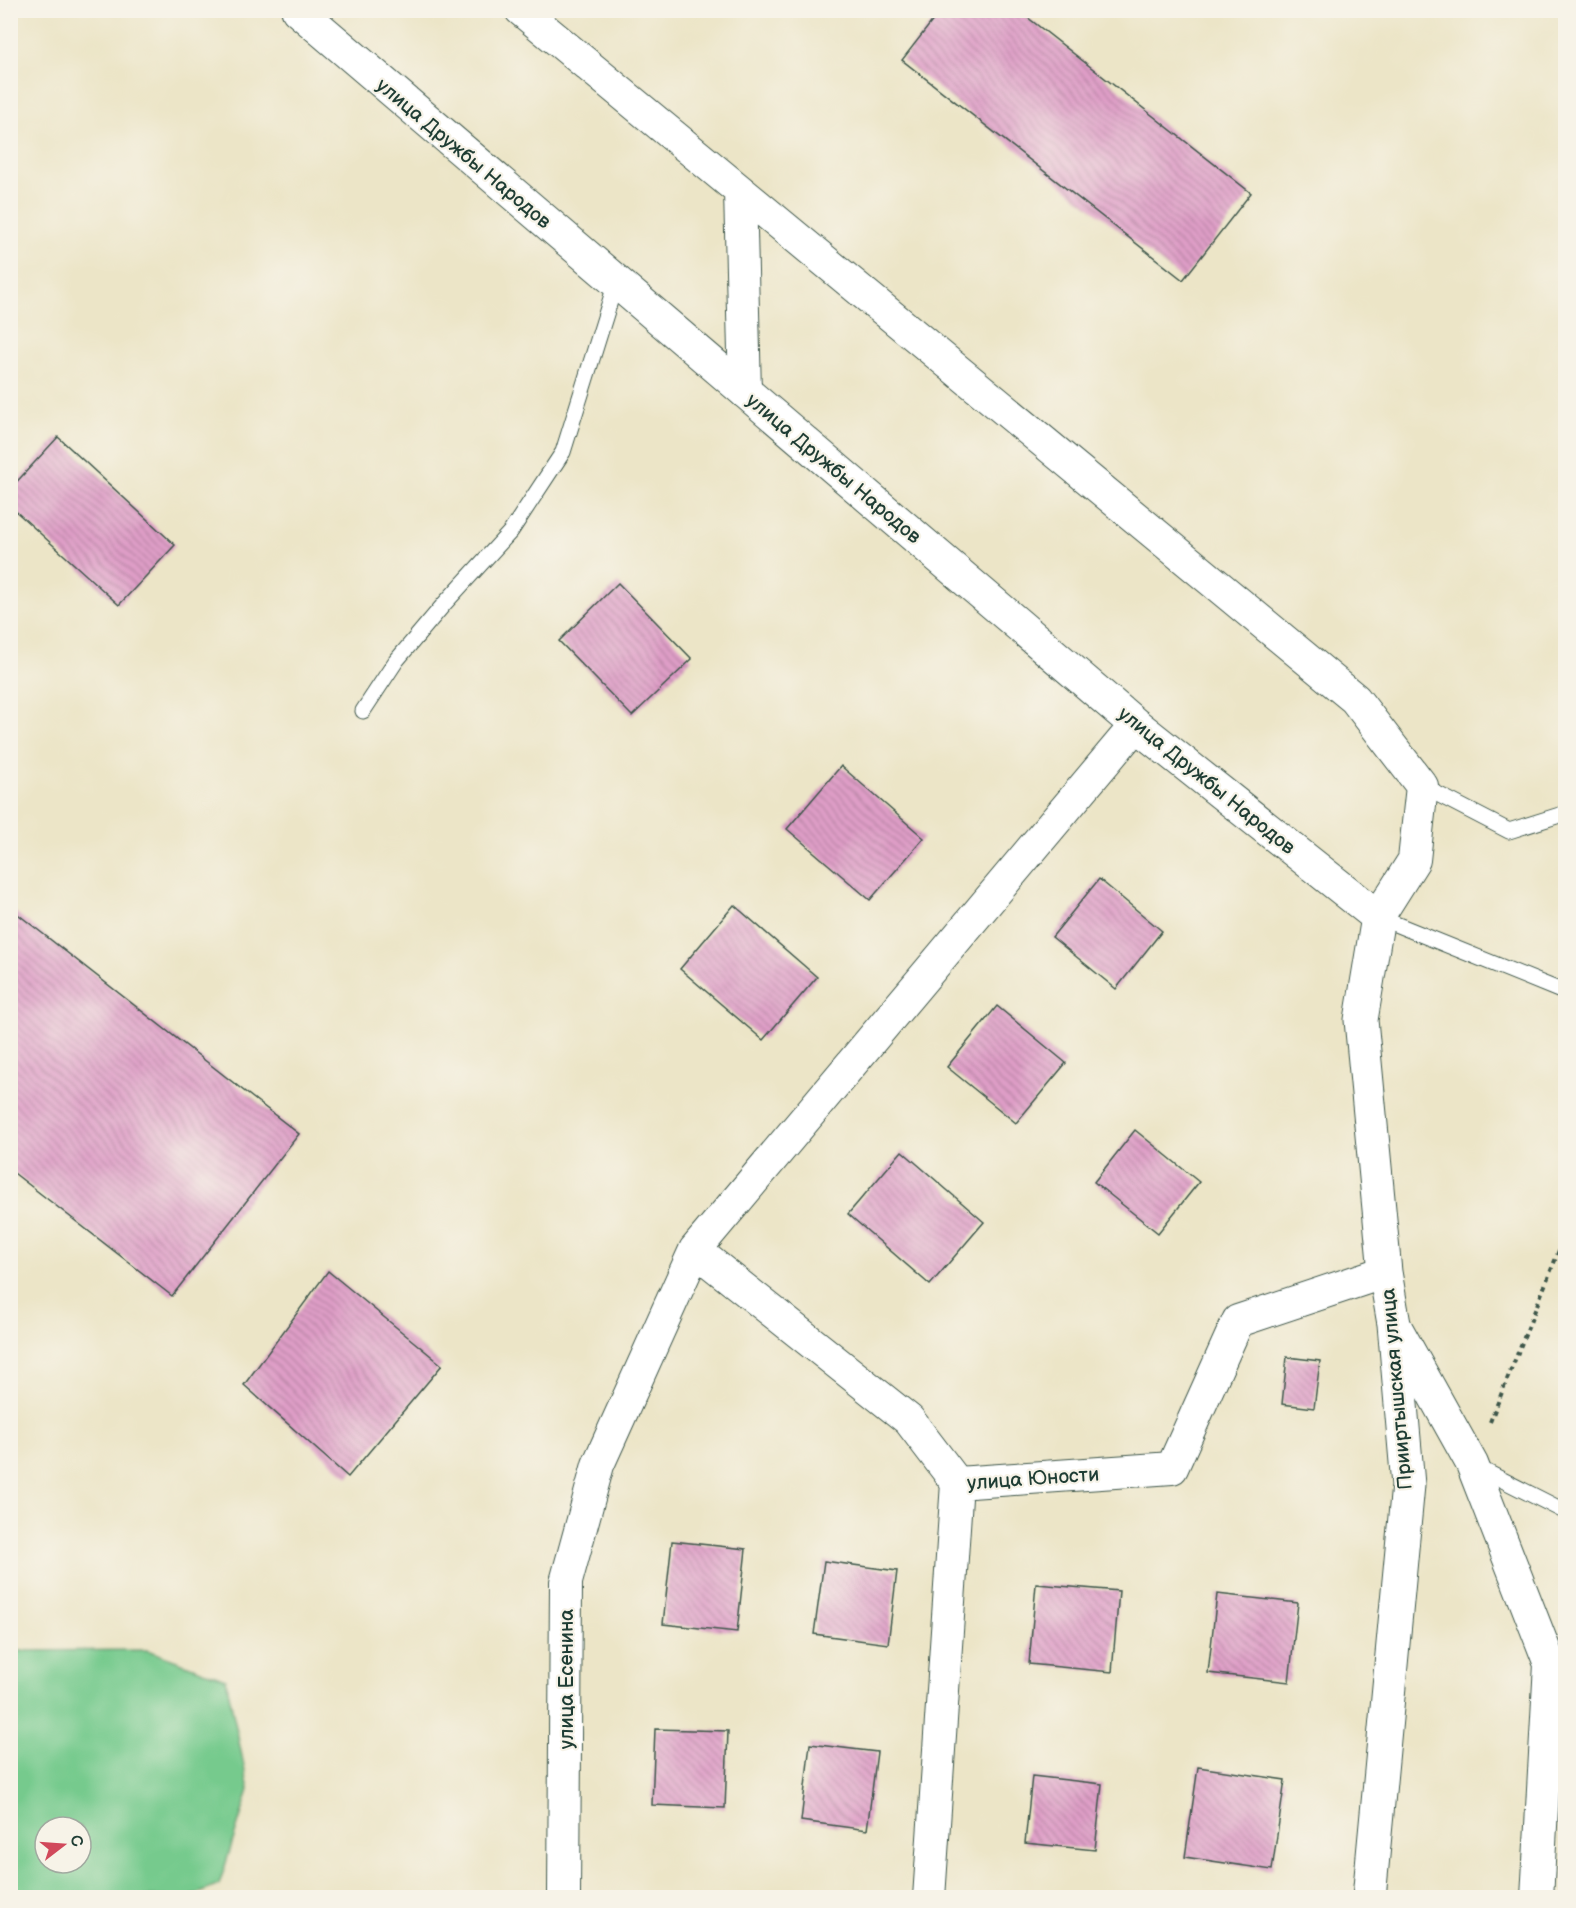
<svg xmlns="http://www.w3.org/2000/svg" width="1576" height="1908" viewBox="0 0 1576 1908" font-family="'Balsamiq Sans',sans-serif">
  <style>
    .green { fill: #76ca8d; stroke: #4a8460; stroke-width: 1.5; fill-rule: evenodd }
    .building { fill: url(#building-back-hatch) }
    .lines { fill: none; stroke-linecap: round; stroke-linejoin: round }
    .lane-casing { stroke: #3e564a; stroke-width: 17 }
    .street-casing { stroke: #3e564a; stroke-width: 34 }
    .secondary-casing { stroke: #3e564a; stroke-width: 35 }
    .path { stroke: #3e564a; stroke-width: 4; stroke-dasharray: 4.5 4.5; stroke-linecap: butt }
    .lane { stroke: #fff; stroke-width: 15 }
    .street { stroke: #fff; stroke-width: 32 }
    .secondary { stroke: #fff; stroke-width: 33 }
    .labels { text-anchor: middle; stroke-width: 4.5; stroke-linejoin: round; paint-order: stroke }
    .street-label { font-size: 20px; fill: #1f3d34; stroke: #f7f3e8 }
  </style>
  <defs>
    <pattern id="building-back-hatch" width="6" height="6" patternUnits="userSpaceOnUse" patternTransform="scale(1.5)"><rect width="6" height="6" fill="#df9ec7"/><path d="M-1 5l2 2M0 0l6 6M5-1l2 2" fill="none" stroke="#b482a2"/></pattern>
  </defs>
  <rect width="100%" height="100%" fill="#f7f3e8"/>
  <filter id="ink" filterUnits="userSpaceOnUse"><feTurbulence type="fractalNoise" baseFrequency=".0167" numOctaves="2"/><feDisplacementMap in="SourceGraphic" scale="12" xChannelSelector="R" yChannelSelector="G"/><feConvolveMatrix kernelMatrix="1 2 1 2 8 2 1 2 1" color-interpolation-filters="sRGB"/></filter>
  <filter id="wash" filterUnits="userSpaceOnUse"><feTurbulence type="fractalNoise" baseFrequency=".008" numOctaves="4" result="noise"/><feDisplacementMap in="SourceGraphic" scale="24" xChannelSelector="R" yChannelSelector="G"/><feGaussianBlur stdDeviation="1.35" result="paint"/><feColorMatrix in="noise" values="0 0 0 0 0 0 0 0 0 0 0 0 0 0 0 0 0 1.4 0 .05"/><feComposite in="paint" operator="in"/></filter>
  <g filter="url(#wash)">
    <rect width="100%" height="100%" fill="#ece5c7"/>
    <!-- green -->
    <path class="green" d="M147,1650L226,1679L249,1790L219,1885L190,1897H11V1651ZM45,1827H81V1863H45Z"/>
    <g id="blocks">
      <!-- building -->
      <path class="building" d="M941,10H1018L1251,193L1183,280L902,60Z
        M58,437L175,545L119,605L10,506V489Z
        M618,583L692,659L632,716L559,641Z
        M841,766L924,838L870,900L787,829Z
        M1099,879L1162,931L1116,989L1052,937Z
        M734,905L817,977L763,1040L680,969Z
        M10,908L299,1134L172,1296L10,1170Z
        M997,1006L1066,1063L1016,1123L947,1067Z
        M1135,1130L1199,1182L1158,1233L1094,1182Z
        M902,1151L984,1222L930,1285L848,1214Z
        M328,1271L442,1365L348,1477L244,1385Z
        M1287,1357L1320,1361L1314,1408L1282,1404Z
        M672,1541L746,1549L737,1632L663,1624Z
        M824,1561L897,1571L888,1644L814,1634Z
        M1036,1584L1119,1591L1112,1672L1029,1664Z
        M1217,1594L1298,1603L1289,1682L1208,1673Z
        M655,1729L728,1731L725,1808L652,1805Z
        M810,1744L877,1752L867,1830L801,1821Z
        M1198,1767L1285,1780L1272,1870L1185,1857Z
        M1032,1776L1102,1784L1095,1850L1025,1843Z"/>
    </g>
  </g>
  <g filter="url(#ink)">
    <use href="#blocks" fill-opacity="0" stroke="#3e564a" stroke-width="1.5"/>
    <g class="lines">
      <!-- lane casing -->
      <g class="lane-casing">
        <path id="lane" d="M363,711L396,661L445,603L511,531L563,452L616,282
          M1422,786L1509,831L1566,813
          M1378,917L1566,993
          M1475,1466L1566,1512"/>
      </g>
      <!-- street casing -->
      <g class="street-casing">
        <path id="street" d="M521,10L1355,699L1422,786L1414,860L1378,917
          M740,191L745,392
          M695,1250L1136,725
          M1394,1324L1472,1464L1550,1664L1537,1898
          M564,1898L566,1582L598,1465L695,1250L909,1420L957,1483
          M929,1898L957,1483L1172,1468L1238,1321L1385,1272"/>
      </g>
      <!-- secondary casing -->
      <g class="secondary-casing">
        <path id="secondary" d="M298,10L1136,725L1378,917L1361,1020L1385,1272L1394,1324L1408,1485L1369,1898"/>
      </g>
      <!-- path -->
      <path class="path" d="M1490,1422L1562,1243L1566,1240"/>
      <!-- lane -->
      <use href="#lane" class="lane"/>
      <!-- street -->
      <use href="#street" class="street"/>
      <!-- secondary -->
      <use href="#secondary" class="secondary"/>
    </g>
  </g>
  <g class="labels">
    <!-- street labels -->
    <g class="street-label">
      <text transform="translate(464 153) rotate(40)" y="7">улица Дружбы Народов</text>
      <text transform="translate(834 468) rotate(40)" y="7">улица Дружбы Народов</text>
      <text transform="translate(1207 780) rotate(39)" y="7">улица Дружбы Народов</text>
      <text transform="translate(1396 1389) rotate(-95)" y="7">Прииртышская улица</text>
      <text transform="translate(1033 1478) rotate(-4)" y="7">улица Юности</text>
      <text transform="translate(566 1679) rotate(-90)" y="7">улица Есенина</text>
    </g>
  </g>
  <!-- margin -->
  <rect width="1576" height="1908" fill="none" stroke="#f7f3e8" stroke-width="36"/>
  <!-- north arrow -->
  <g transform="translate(63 1845) rotate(73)"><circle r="28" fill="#f7f3e8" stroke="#a1aaa0" stroke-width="1.5"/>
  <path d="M0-4.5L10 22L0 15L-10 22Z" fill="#d1495b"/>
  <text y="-9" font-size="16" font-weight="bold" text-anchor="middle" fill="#1f3d34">С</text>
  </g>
</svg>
